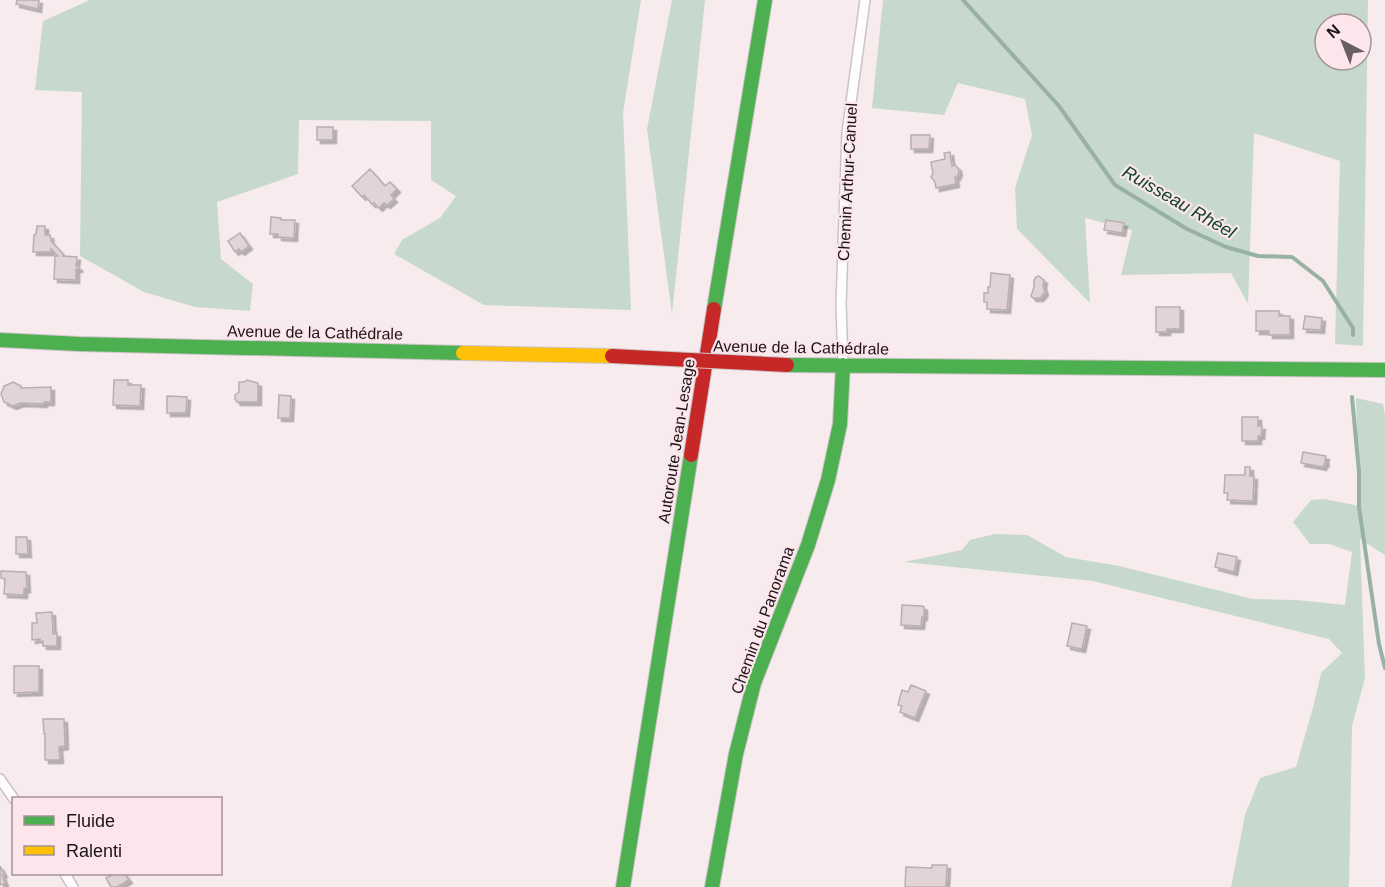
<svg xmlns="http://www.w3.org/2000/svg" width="1385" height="887" viewBox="0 0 1385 887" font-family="Arial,sans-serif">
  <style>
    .forest { fill: #c6d9cc; fill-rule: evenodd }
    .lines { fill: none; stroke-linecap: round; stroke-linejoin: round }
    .stream { stroke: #97b2a2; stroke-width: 4 }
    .building { fill: #e2d3d7; stroke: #b8afb2; stroke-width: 1.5; filter: url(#shadow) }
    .street-casing { stroke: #ccc3c5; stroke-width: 12 }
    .fast-casing { stroke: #ccc3c5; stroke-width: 16 }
    .slow-casing { stroke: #ccc3c5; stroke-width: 16 }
    .jam-casing { stroke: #ccc3c5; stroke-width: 16 }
    .street { stroke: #fefcfc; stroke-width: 9 }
    .fast { stroke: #4caf50; stroke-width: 14 }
    .slow { stroke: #ffc107; stroke-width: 14 }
    .jam { stroke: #c62828; stroke-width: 14 }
    .jam-bridge-casing { stroke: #ccc3c5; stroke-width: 16; stroke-linecap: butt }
    .jam-bridge { stroke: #c62828; stroke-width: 14 }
    .labels { text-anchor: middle; stroke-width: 4.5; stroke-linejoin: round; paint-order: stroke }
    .street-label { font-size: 16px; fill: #1b1416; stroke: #fce6ec }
    .water-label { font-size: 18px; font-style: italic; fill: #0b442d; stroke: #fce6ec }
  </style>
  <defs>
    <filter id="shadow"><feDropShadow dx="3.5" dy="3.5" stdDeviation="0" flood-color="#0004"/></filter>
  </defs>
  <rect width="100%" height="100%" fill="#f7ebee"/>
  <!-- forest -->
  <path class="forest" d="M90,0H641L623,113L631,310L484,305L394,254L402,240L440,218L456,196L431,180V121L299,120L298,174L217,202L221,259L253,284L250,311L195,307L144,292L80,256L82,92L35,90L43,21Z
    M672,0H705L672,314L647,129Z
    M883,0H1368L1363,346L1335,344L1340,161L1254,133L1248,304L1231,273L1121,275L1132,230L1085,218L1090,303L1017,229L1015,188L1032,135L1025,99L958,83L944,115L872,108ZM1325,24H1361V60H1325Z
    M1356,398L1383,404L1385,416V555L1360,539L1365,678L1352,726L1349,887H1231L1245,815L1260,778L1296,767L1314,704L1321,673L1342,653L1329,639L1093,581L904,562L962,550L970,540L995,534L1027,535L1066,557L1119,566L1253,599L1297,600L1345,605L1352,552L1329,544H1310L1293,522L1311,500L1324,499L1359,506Z"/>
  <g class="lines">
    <!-- stream -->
    <path class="stream" d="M963,0L1059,106L1115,185L1187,229L1226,247L1258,256L1292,257L1323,281L1353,328V335
      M1352,397L1359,472V507L1379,644L1385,668"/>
  </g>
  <!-- building -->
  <path class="building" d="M17,0H39L38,9L16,4Z
    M317,127H333V140H317Z
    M911,135H930L929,149H911Z
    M950,152L952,166L955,165L958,168L959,172L957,177H955L956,184L936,188L935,182L931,177L933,174L931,162L945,159L944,153Z
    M370,169L385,186L390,182L397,189L391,195L394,199L387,205L384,203L379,208L374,203L372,204L364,195L362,197L352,186Z
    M271,217L281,218V220H295L294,238L278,237V234H270Z
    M1106,220L1124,223L1122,233L1104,230Z
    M37,226H45V235H50L51,241L63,254V256L77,257L76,266L79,267V269H76V280L54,279L55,256H58L51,249V252H33L34,235L36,234Z
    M240,233L249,246L241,252L239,249L235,252L228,241Z
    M991,273L1010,275L1007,310L987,309V302H984V293H988V287H990Z
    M1039,276L1044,280L1043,286L1045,292L1040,298H1033L1031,296L1034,287V280L1036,277Z
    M1156,307H1180V329H1167V332H1156Z
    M1256,311H1279V316H1290V335H1269V331H1256Z
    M1305,316L1322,318L1321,330L1303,329Z
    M114,380H128V385H141L140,406L113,405Z
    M247,380L258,383V402H237L235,399V395L239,392V382H244Z
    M13,382L21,386V388L51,387V402H44V404L21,403L13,406L4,402L1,394L4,386Z
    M279,395L291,396L290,418H278Z
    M167,396L187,397L186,413H167Z
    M1242,417H1258V426H1262L1261,436H1258V441H1242Z
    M1303,452L1326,456L1325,460L1326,463L1324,464L1323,467L1301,463Z
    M1245,467H1250V476H1254L1253,501L1227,500L1228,493H1224L1225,475H1245Z
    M16,537H27L28,554H16Z
    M1218,553L1237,557L1234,572L1215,567Z
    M1,571L26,572L27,589L24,588V595L4,594L5,579L1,578Z
    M902,605L922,606L924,607V617H922L921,626L901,625Z
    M52,612L53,634L57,633V646H43V641L40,642V639L32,640V623H37L36,613Z
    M1072,623L1087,626L1082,649L1067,646Z
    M14,666H39V692L14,693Z
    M911,685L926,691L915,718L900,712L902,706L898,705L902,690L908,692Z
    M43,719H64L65,746L59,747L60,760H45V734H44Z
    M932,865H947L946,887H905L906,867L932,868Z
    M0,866L4,874L2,875L5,883L0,885Z
    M114,874H125L129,880L117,887H111L106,878Z"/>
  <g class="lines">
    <!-- street casing -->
    <g class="street-casing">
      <path id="street" d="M843,365L841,304L847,132L865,0
        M0,779L14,799
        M65,874L73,887"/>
    </g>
    <!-- fast casing -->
    <g class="fast-casing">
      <path id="fast" d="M714,309L765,0
        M0,340L79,344L463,353
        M787,365L1385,370
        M623,887L691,455
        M712,887L736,754L754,683L808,545L828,480L840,424L843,365"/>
    </g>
    <!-- slow casing -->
    <g class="slow-casing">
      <path id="slow" d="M463,353L612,356"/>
    </g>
    <!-- jam casing -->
    <g class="jam-casing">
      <path id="jam" d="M691,455L714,309"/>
    </g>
    <!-- street -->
    <use href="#street" class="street"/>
    <!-- fast -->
    <use href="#fast" class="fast"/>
    <!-- slow -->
    <use href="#slow" class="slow"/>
    <!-- jam -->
    <use href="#jam" class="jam"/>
    <!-- jam-bridge casing -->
    <g class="jam-bridge-casing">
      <path id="jam-bridge" d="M612,356L787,365"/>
    </g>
    <!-- jam-bridge -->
    <use href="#jam-bridge" class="jam-bridge"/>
  </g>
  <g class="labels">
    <!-- street labels -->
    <g class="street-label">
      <text transform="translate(847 182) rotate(-87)" y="6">Chemin Arthur-Canuel</text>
      <text transform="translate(315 332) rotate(1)" y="6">Avenue de la Cathédrale</text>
      <text transform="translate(801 347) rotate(1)" y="6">Avenue de la Cathédrale</text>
      <text transform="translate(676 441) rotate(-81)" y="6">Autoroute Jean-Lesage</text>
      <text transform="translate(762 620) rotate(-70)" y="6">Chemin du Panorama</text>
    </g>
    <!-- water labels -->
    <g class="water-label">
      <text transform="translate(1179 202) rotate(30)" y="6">Ruisseau Rhéel</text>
    </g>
  </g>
  <!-- legend -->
  <rect x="12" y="797" width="210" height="78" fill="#fce6ec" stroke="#a29296" stroke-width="1.5"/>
  <rect x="24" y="816" width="30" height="9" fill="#4caf50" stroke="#a29296" stroke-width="1.5"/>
  <text x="66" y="827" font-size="18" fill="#1b1416">Fluide</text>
  <rect x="24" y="846" width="30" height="9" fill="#ffc107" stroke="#a29296" stroke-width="1.5"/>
  <text x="66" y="857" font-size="18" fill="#1b1416">Ralenti</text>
  <!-- north arrow -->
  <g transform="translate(1343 42) rotate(318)"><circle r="28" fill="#fce6ec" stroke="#a29296" stroke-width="1.5"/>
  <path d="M0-4.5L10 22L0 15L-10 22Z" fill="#685f62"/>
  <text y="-9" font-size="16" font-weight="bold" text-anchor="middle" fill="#1b1416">N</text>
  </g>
</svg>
